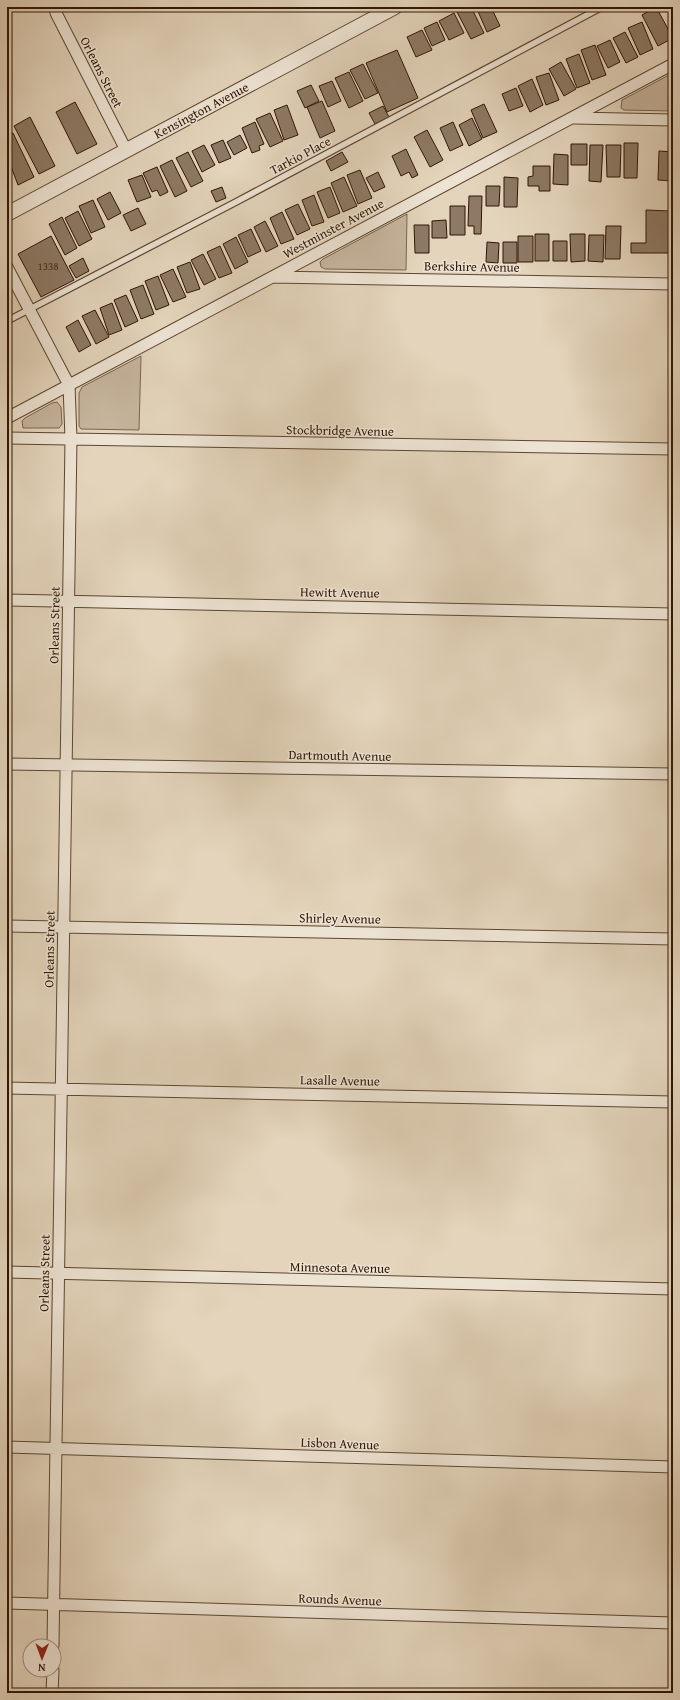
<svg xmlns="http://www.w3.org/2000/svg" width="680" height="1700" viewBox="0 0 680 1700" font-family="'Gentium Book Plus',serif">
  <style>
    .green { fill: #c5b49c; stroke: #7a6550 }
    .building { fill: #8d7964; stroke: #301605 }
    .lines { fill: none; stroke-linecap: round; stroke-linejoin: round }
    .service-casing { stroke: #5d4632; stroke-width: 8 }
    .minor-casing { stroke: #5d4632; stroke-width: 13 }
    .tertiary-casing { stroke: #5d4632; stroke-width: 16 }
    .service { stroke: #ede3d3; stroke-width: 5.5 }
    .minor { stroke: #ede3d3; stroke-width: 11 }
    .tertiary { stroke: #ede3d3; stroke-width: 14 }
    .labels { text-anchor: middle; stroke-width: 3; stroke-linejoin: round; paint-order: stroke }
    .number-label { font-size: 11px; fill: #472f1d }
    .street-label { font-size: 13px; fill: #301605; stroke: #ede3d3 }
  </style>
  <rect width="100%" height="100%" fill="#e3d4bb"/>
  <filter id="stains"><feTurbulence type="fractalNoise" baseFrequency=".005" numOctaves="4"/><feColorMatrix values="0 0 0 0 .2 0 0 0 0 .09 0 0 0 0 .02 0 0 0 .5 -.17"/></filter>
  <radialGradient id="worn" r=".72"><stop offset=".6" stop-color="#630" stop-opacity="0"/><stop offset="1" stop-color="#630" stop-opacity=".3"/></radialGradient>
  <!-- green -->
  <path class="green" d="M673,73V111L624,110L621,108L622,100Z
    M407,214L406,270L325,269L321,267L320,262L323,259Z
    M141,356L139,430L81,429L79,426V393L82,387Z
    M57,402L61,407L62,424L59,428H23L22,421L25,418L52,403Z"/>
  <!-- building -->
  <path class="building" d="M462,7H471L484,33L471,39L456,10Z
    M476,7H491L500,26L487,32Z
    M656,7L673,38L658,46L642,15Z
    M454,13L464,33L449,40L439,21Z
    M437,22L445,40L432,46L424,28Z
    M642,22L653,49L640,55L628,28Z
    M422,30L432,50L416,57L407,37Z
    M625,32L638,57L626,63L613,38Z
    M610,40L620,62L608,68L597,46Z
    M595,45L606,75L592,80L581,50Z
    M397,50L418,98L387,112L366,63Z
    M579,54L590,83L577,88L566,59Z
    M561,62L576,89L564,96L549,69Z
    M363,64L378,93L365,99L350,70Z
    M349,72L363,101L349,108L335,78Z
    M549,73L559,100L546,105L536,77Z
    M532,79L543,105L530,112L518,86Z
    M332,81L341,101L328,107L319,86Z
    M311,85L319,101L305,108L297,91Z
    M516,88L523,106L509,111L502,94Z
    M322,101L335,131L320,138L307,107Z
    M75,102L97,144L77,154L56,112Z
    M484,104L497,132L483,138L471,110Z
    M287,105L298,135L284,140L274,110Z
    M383,106L389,117L375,124L369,113Z
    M270,113L283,141L270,147L256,119Z
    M30,117L55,166L39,174L14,126Z
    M472,118L482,139L469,146L459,125Z
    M255,122L264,144L259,146L260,150L252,153L242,128Z
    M453,122L463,145L450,151L440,128Z
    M427,130L443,160L430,167L414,137Z
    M13,133L34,177L18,185L7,156V136Z
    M240,135L247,148L234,155L227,142Z
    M223,140L231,158L219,163L211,145Z
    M624,143H638L637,178H624Z
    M571,144H587V165H571Z
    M204,145L215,165L202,172L192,151Z
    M590,145H603L601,182L589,181Z
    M606,145H621L620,177H607Z
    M406,149L418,175L412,178L409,172L401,176L392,156Z
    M659,151L673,152V181L658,180Z
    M188,152L203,181L191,187L176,158Z
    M342,152L348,162L331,171L326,161Z
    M554,154L568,155V185L553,184Z
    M172,160L187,191L175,197L160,166Z
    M533,166H550V191H539V186H528V177L533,176Z
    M157,167L168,192L160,196L157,190L152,192L143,173Z
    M360,170L372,198L358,204L347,175Z
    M378,172L385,187L374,192L366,178Z
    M142,175L151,197L137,202L128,180Z
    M344,177L357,206L343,212L331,183Z
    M504,177L518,178L517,207H504Z
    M486,186H500L499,206H486Z
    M222,187L226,198L216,202L211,191Z
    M330,187L340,213L328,218L317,192Z
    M110,192L121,213L108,220L97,199Z
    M314,195L324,222L312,226L302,200Z
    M469,196H482L481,234H474V226H468Z
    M93,200L105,227L91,233L79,206Z
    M298,204L310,229L297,235L285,210Z
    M450,206H465V235H450Z
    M138,208L146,224L131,231L123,215Z
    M646,210L670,211V253H631V243H646Z
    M78,211L92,239L79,246L65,218Z
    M282,212L294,239L281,244L270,218Z
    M62,217L77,248L65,255L49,224Z
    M446,220L447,238H432V221Z
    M265,221L278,246L266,252L254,227Z
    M414,225H429V253H415Z
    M606,226H621L620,259H605Z
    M251,229L261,251L248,257L238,235Z
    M535,234H549V261H535Z
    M570,234H585V261L571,262Z
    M589,235H604L603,262L588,261Z
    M51,236L74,280L41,297L18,254Z
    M518,236H533V262H518Z
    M236,237L248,262L235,269L223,244Z
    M553,241H567V261H553Z
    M487,242L499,243L498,263L486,262Z
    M503,242H517V263H503Z
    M220,246L232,273L219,278L207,252Z
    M203,254L216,279L204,285L191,260Z
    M83,258L89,271L76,278L69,266Z
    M190,262L200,289L187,293L177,267Z
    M173,269L186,297L173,302L160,275Z
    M158,276L169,305L156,310L145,281Z
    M143,285L154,314L141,319L130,290Z
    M126,295L138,321L125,327L114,300Z
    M112,303L122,330L109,335L100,308Z
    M7,305L13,317L7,320Z
    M95,310L109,337L96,344L82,316Z
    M78,320L91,345L79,352L66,327Z"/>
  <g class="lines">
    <!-- service casing -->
    <g class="service-casing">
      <path id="service" d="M7,321L236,202L602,7"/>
    </g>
    <!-- minor casing -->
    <g class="minor-casing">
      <path id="minor" d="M56,7V13L126,150
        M574,118L673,120
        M7,267L69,385L71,439L53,1646
        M273,277L673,284
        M7,418L673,64
        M7,438L673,449
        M7,600L673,614
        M7,764L673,774
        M7,926L673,939
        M7,1088L673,1102
        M7,1272L673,1289
        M7,1447L673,1467
        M7,1603L673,1623
        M52,1693L53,1670"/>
    </g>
    <!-- tertiary casing -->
    <g class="tertiary-casing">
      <path id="tertiary" d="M7,214L395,7"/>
    </g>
    <!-- service -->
    <use href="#service" class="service"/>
    <!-- minor -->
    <use href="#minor" class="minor"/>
    <!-- tertiary -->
    <use href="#tertiary" class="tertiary"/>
  </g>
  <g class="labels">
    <!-- number labels -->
    <g class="number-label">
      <text x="48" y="270">1338</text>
    </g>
    <!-- street labels -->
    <g class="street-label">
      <text transform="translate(102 72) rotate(63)" y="5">Orleans Street</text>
      <text transform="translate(201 110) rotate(-28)" y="5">Kensington Avenue</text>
      <text transform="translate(300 155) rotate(-28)" y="5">Tarkio Place</text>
      <text transform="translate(333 228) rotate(-28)" y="5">Westminster Avenue</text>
      <text transform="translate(472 266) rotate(1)" y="5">Berkshire Avenue</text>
      <text transform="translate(340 430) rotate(1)" y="5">Stockbridge Avenue</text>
      <text transform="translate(340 592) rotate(1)" y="5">Hewitt Avenue</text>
      <text transform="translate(54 625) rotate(-89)" y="5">Orleans Street</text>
      <text transform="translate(340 755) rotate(1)" y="5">Dartmouth Avenue</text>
      <text transform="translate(340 918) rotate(1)" y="5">Shirley Avenue</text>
      <text transform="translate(49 949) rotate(-89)" y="5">Orleans Street</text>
      <text transform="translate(340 1080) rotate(1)" y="5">Lasalle Avenue</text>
      <text transform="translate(340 1267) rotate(1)" y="5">Minnesota Avenue</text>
      <text transform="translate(44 1273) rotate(-89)" y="5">Orleans Street</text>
      <text transform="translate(340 1443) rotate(2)" y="5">Lisbon Avenue</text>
      <text transform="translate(340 1599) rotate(2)" y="5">Rounds Avenue</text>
    </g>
  </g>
  <!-- margin -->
  <rect width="680" height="1700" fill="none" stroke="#e3d4bb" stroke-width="24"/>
  <rect x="8" y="8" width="664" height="1684" fill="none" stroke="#301605" stroke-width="2"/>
  <rect x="12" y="12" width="656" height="1676" fill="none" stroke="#301605"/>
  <!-- north arrow -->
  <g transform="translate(42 1658) rotate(181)"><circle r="19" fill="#ede3d3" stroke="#a19181"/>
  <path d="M0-3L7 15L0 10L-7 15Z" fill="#8f2418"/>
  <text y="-6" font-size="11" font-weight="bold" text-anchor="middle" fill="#301605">N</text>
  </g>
  <rect width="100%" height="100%" filter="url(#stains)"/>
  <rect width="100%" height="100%" fill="url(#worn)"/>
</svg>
